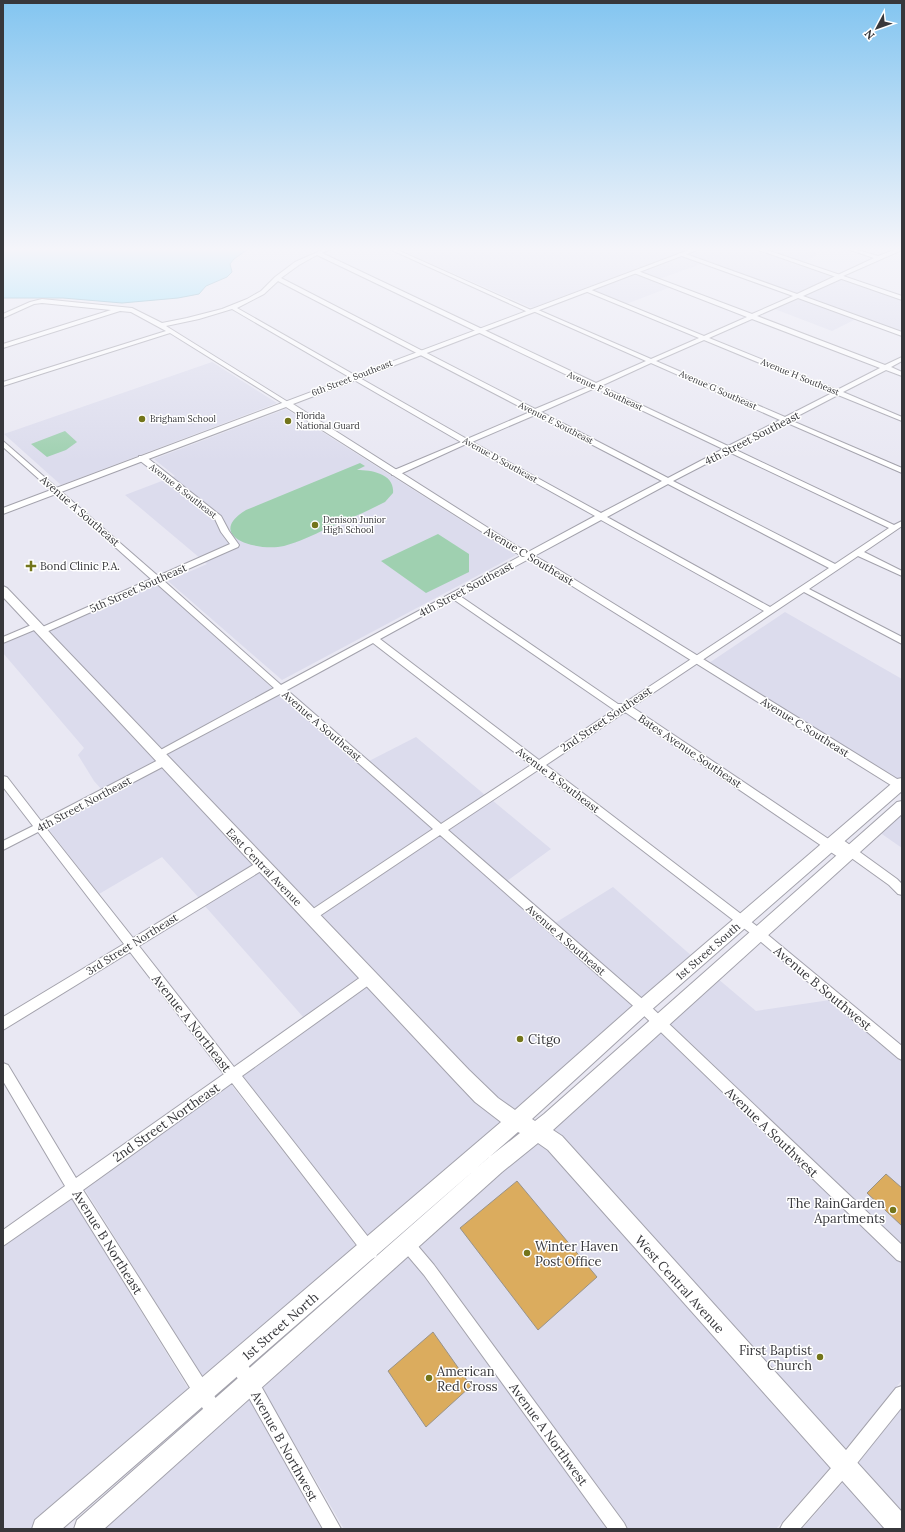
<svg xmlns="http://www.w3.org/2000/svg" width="905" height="1532" viewBox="0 0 905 1532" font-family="Lora,serif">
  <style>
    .built { fill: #dcdced }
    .green { fill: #9fd0b0 }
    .water { fill: #8ddefb; stroke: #73acc1 }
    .building { fill: #dbac5e; stroke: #989289 }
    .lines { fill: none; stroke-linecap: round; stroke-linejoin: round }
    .minor-casing { stroke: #a3a2ac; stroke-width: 2 }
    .tertiary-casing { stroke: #a3a2ac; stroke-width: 2 }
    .secondary-casing { stroke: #a3a2ac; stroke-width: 2 }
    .minor { fill: #fff; fill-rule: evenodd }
    .tertiary { fill: #fff; fill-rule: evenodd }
    .secondary { fill: #fff; fill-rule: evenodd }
    .poi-dot { fill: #73751b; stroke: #fff; stroke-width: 1.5 }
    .labels { text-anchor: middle; stroke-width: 3; stroke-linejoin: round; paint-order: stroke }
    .far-street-label { font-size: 9px; fill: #37373b; stroke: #fff }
    .far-poi-label { font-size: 9px; fill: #37373b; stroke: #fff; text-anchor: start }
    .street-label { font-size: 11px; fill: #37373b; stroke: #fff }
    .poi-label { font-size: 11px; fill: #37373b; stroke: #fff; text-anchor: start }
    .near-street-label { font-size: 13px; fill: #37373b; stroke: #fff }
    .near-poi-label { font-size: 13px; fill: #37373b; stroke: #fff; text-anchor: start }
  </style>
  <rect width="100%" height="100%" fill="#e9e8f3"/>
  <!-- built -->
  <path class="built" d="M394,247H695L532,308Z
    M706,247H750L837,277L796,294L685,254Z
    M757,247H797L819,254L803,262Z
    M682,256L704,263L659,279L639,272Z
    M636,273L671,287L626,304L591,290Z
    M841,278L902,299V333L800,296Z
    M797,297L856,319L832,331L772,308Z
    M212,362L277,403L61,485L4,434Z
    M286,409L516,555L282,680L168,581L207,564L125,495L175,476L154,459Z
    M155,582L273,689L160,750L47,631Z
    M785,612L902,679V777L897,781L709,663Z
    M34,630L157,761L102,790L94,781L78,755L84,748L3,653V643Z
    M278,693L433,830L312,910L165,755Z
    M416,737L485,795L441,824L369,761Z
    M162,766L254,864L199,898L162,857L99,894L47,827Z
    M492,800L551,849L507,881L508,882L447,830Z
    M902,812V848L879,832Z
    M439,835L635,1007L514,1113L481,1085L318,916Z
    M260,870L361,978L304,1018L204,905Z
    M613,887L693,957L643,1000L555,923Z
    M717,978L756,1011L830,1000L902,1061V1246L667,1023Z
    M367,985L504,1122L370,1239L241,1075Z
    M659,1030L902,1264V1380L842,1453L548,1130Z
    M230,1083L359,1249L205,1381L84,1188Z
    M537,1139L541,1141L832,1465L776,1529H629L435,1265L417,1243Z
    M71,1197L191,1393L32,1529H3V1246Z
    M406,1254L423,1275L607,1529H344L260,1384Z
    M247,1396L322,1529H97Z
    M902,1408V1518L855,1467Z
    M845,1480L890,1529H802Z"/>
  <!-- green -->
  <path class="green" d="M65,431L77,442L66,450L47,457L31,444Z
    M360,463L365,466L357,470C372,470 395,474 393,493L385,502C366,512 346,520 326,529C313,535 299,542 284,546C257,552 204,536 246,510Z
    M438,534L469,554V572L426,593L381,561Z"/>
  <!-- water -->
  <path class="water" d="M3,247H251L234,259L230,264L232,272L227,277L206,286L199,294L178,298L122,303L63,298H3Z"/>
  <!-- building -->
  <path class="building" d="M886,1174L902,1188V1226L867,1193Z
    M517,1181L597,1277L538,1330L460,1228Z
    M433,1332L471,1386L426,1427L388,1371Z"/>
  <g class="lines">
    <!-- minor casing -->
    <g class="minor-casing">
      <path id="minor" d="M329,247H336L322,253L596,383L646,361L533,311L528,312L385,247H391L531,310L536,309L651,359L699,338L585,291V289H589L704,336L747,317L634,273V271H638L752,314L793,296L679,255V253H683L797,294L874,258L841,247H847L878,256L902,247V250L843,276V278L803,296L902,332V336L798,298L757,316L885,365L902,357V361L891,367L902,372V376L886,370L843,392L902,417V421L838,395L790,420L902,468V473L785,422L734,449L894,525L902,521V526L864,552L902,571V576L858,556L809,589L902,637V644L804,592L632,707L830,840L831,837L835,836L839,837L897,879L902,884V895L898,894L889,885L850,857L845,860L841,859L625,712L546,765L762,930L902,1046V1060L898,1058L754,936L538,770L448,830L647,1003L902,1245V1262L897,1260L639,1011L440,835L315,919L311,921L307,919L305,916L307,913L433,829L280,694L161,757H155L153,755L155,753L274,688L156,583L44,633L41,634L37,631L38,629L151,579L3,447V441L158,576L230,544L221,532L215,519L139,460V456H145L221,516L229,531L239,545L238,547L163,580L281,685L595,516L466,444L398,475H392V471L461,442L232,309L199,319L166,326L288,402V404H284L170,333L3,386V382L166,331L131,312L120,311L3,348V344L111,310L42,303L34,304L3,318V314L30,302L42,299L132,308L162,323L187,318L222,309L247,299L261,291L275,277L295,262ZM317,255L590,386L535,409L281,278L299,265ZM278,281L530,412L467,439L237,308L264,294ZM752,319L880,368L837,390L709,338ZM704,340L832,393L785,417L656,361ZM651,363L780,420L728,446L601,386ZM595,388L723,449L668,478L541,412ZM535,415L662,481L601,513L472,442ZM729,452L889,528L835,564L673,481ZM668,484L829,568L770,607L607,517ZM601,520L764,611L623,704H618L460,596ZM453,599L613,709L614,710L539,760L380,639ZM373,643L531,765L441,824L287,690Z
        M36,623L40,626L39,628L3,643V637Z
        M164,757L168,758L169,761L168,764L46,828L133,938L258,862L262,861L266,862L267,865L266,868L139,946L234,1067L365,974L369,973L373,974L375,978L373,982L242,1076L376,1247L378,1252L376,1257L371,1259L366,1257L232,1083L83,1190L222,1408L224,1414L222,1420L216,1422L210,1420L72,1198L3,1246V1230L65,1186L3,1081V1063L8,1065L76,1178L224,1074L130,952L3,1030V1017L124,944L38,832L3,850V841L33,826L3,787V776L7,777L41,821Z
        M407,1237L412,1239L434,1265L624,1523L627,1529H608L424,1275L402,1249L400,1244L402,1239Z
        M237,1356L243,1358L256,1377L341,1529H323L244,1389L229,1364L231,1358Z
        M902,1386V1407L850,1472L800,1529H780L783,1523L838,1460L896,1388Z"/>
    </g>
    <!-- tertiary casing -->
    <g class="tertiary-casing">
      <path id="tertiary" d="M697,247H705L293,404L515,545L551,565L902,782V792L545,569L509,549L286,407L3,514V508Z
        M750,247H758L902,296V300Z"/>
    </g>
    <!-- secondary casing -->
    <g class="secondary-casing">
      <path id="secondary" d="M3,586L7,588L469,1070L498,1098L515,1110L637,1002L897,779L902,778V791L649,1012L532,1119L535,1121L544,1114L897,802L902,801V814L553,1130L562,1136L902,1512V1529H885L548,1150L538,1143L502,1172L104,1529H74L77,1520L488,1158L520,1133L518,1132L62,1529H32L35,1520L501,1122L475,1102L456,1082L3,597Z"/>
    </g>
    <!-- minor -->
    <use href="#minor" class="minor"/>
    <!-- tertiary -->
    <use href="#tertiary" class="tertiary"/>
    <!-- secondary -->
    <use href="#secondary" class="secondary"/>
  </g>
  <!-- sky -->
  <linearGradient id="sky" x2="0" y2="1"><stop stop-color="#83c5f0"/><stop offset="0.54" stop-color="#f5f5fa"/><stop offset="1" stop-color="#f5f5fa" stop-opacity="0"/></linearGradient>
  <rect width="905" height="461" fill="url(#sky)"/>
  <!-- markers -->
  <g class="poi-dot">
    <circle cx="142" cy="419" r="4"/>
    <circle cx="288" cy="421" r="4"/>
    <circle cx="315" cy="525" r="4"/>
    <path d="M29 560h4v4h4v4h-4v4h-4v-4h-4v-4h4z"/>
    <circle cx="520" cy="1039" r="4"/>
    <circle cx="893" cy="1210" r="4"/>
    <circle cx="527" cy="1253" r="4"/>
    <circle cx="820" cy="1357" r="4"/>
    <circle cx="429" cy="1378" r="4"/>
  </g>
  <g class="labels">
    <!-- far-street labels -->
    <g class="far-street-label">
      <text transform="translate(800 377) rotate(22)" y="3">Avenue H Southeast</text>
      <text transform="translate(352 378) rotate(-21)" y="3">6th Street Southeast</text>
      <text transform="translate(718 390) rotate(24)" y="3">Avenue G Southeast</text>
      <text transform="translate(605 391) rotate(25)" y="3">Avenue F Southeast</text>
      <text transform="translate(556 423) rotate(27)" y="3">Avenue E Southeast</text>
      <text transform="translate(500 460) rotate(29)" y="3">Avenue D Southeast</text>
      <text transform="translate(183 491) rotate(38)" y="3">Avenue B Southeast</text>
    </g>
    <!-- far-poi labels -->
    <g class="far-poi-label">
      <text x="296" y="419">Florida<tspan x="296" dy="10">National Guard</tspan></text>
      <text x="150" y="422">Brigham School</text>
      <text x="323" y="523">Denison Junior<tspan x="323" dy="10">High School</tspan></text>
    </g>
    <!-- street labels -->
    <g class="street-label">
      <text transform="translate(752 438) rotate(-27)" y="4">4th Street Southeast</text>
      <text transform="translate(80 511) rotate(41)" y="4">Avenue A Southeast</text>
      <text transform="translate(529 556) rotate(31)" y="4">Avenue C Southeast</text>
      <text transform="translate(138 588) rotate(-24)" y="4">5th Street Southeast</text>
      <text transform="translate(466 589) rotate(-28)" y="4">4th Street Southeast</text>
      <text transform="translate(606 719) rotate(-34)" y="4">2nd Street Southeast</text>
      <text transform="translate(322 726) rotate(41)" y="4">Avenue A Southeast</text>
      <text transform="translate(805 727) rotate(32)" y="4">Avenue C Southeast</text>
      <text transform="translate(690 751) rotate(34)" y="4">Bates Avenue Southeast</text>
      <text transform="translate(558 780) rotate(37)" y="4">Avenue B Southeast</text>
      <text transform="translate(84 804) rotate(-28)" y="4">4th Street Northeast</text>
      <text transform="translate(264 867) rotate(46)" y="4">East Central Avenue</text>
      <text transform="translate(566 940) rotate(41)" y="4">Avenue A Southeast</text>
      <text transform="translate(132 944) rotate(-32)" y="4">3rd Street Northeast</text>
      <text transform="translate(708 951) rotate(-41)" y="4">1st Street South</text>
    </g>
    <!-- poi labels -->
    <g class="poi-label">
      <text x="40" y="570">Bond Clinic P.A.</text>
    </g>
    <!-- near-street labels -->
    <g class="near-street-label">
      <text transform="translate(823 988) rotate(40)" y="5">Avenue B Southwest</text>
      <text transform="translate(192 1023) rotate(52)" y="5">Avenue A Northeast</text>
      <text transform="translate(166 1122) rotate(-35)" y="5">2nd Street Northeast</text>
      <text transform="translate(772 1132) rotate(44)" y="5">Avenue A Southwest</text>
      <text transform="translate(108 1242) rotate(58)" y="5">Avenue B Northeast</text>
      <text transform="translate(680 1284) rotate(48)" y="5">West Central Avenue</text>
      <text transform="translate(280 1326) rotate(-41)" y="5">1st Street North</text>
      <text transform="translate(549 1434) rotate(54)" y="5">Avenue A Northwest</text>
      <text transform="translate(285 1446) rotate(61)" y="5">Avenue B Northwest</text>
    </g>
    <!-- near-poi labels -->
    <g class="near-poi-label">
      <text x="528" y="1044">Citgo</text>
      <text x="885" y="1208" text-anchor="end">The RainGarden<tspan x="885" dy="15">Apartments</tspan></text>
      <text x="535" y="1251">Winter Haven<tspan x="535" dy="15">Post Office</tspan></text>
      <text x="812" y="1355" text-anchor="end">First Baptist<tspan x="812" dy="15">Church</tspan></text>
      <text x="437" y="1376">American<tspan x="437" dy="15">Red Cross</tspan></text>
    </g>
  </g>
  <!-- border -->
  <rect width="905" height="1532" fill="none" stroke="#37373b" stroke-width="8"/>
  <!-- north arrow -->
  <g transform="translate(877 28) rotate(229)" stroke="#ffffff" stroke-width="3" paint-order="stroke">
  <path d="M0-3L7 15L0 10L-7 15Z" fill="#37373b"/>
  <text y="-6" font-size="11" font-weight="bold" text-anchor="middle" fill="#37373b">N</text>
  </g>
</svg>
